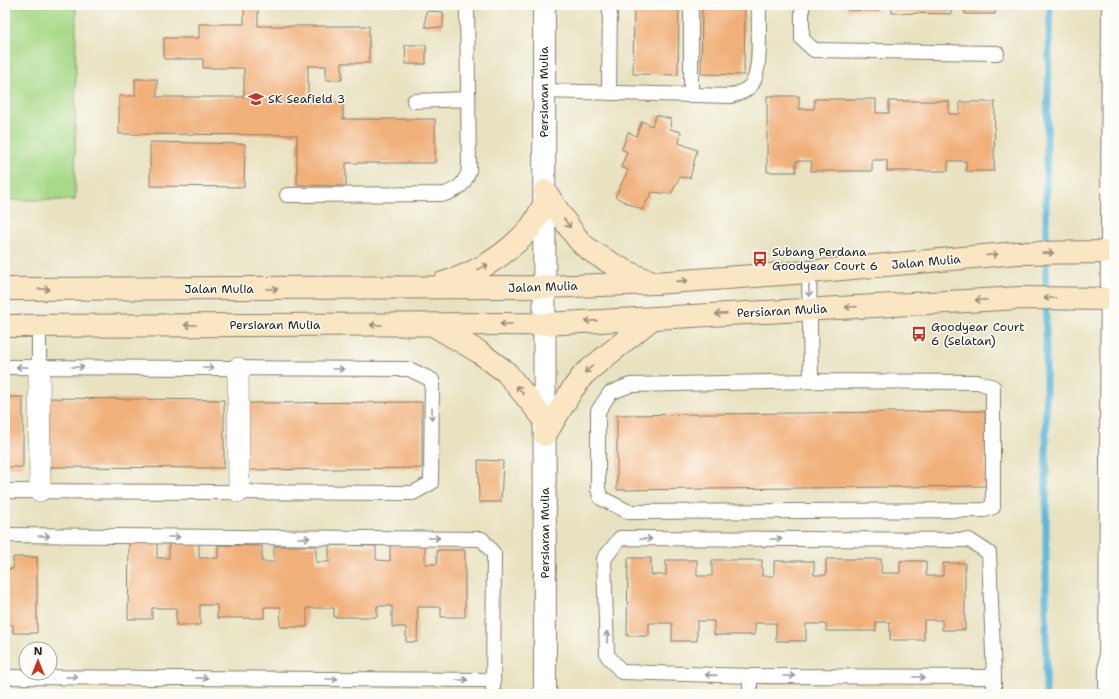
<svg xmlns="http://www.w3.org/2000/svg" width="1119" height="699" viewBox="0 0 1119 699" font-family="'Shantell Sans',sans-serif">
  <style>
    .green { fill: #a7d988; stroke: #627a52 }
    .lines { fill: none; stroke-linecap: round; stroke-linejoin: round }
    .stream { stroke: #5db7da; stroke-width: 7 }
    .building { fill: #f1b07a }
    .service-casing { stroke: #827f6e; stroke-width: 16 }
    .pedestrian-casing { stroke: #827f6e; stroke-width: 22 }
    .tertiary-casing { stroke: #827f6e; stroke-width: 24 }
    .secondary-casing { stroke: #827f6e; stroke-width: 24 }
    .service { stroke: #fff; stroke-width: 14 }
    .pedestrian { stroke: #fff; stroke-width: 21 }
    .tertiary { stroke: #fff; stroke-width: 22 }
    .secondary { stroke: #fbe6c4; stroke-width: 22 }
    .oneway { stroke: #978b78 }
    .oneway2 { stroke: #999 }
    .labels { text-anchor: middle; stroke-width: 3; stroke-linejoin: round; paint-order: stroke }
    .street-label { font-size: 12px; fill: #1c1c1c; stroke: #fdfcf7 }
    .poi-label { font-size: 12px; fill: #1c1c1c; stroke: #fdfcf7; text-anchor: start }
  </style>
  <rect width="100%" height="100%" fill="#fdfcf7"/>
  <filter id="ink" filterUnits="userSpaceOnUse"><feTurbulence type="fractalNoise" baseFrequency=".025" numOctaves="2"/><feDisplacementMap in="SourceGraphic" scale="8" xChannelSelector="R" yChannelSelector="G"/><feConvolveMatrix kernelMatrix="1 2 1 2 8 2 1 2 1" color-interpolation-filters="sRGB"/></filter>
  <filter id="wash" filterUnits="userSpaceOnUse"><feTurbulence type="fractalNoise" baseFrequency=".012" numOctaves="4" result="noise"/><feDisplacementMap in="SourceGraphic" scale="16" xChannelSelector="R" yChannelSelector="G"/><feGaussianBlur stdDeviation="0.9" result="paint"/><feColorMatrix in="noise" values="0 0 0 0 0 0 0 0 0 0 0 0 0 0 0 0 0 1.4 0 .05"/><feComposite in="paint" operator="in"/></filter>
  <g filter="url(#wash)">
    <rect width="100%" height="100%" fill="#e8e2c0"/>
    <!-- green -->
    <path class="green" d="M5,5H76L75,200H5Z"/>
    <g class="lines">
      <!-- stream -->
      <path class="stream" d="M1046,694V186L1050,5"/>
    </g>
    <g id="blocks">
      <!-- building -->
      <path class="building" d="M244,5H258V26H369V63H342V80H326V66H308V102H343V119H435V163H346V186L297,185V135L119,134V96H135V79H157V97H244V68H203V59H164V38H199V24H244Z
        M634,5H679L678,75L633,74Z
        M702,5H745L744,75L701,74Z
        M847,5H878V11L847,10Z
        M892,5H951V14L892,13Z
        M965,5H996L995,14H965Z
        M426,11L443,12V28L425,27Z
        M405,45H426V64H406Z
        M767,96H799V109H814L815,99H876V113H889V101H949V114H960V102H995L994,171H966V161H948V171H887V160H872V171H811L812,161H796V172H767Z
        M656,115L671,119L670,129L681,132L679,143L697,150L690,178L680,177L671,194L652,192L642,210L615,197L628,170L621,167L627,152L622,149L628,132L636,136L642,121L652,126Z
        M150,142L245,144L244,187L150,186Z
        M5,397H23V467H5Z
        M45,398L224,400V468L45,467Z
        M422,402V468L247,470V403Z
        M985,411L986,486L617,490V415Z
        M478,460L503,461L501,502H479Z
        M169,541L199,542V558H218V545L262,546V562H274V546H316V562H329V545L376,546V560L390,561V545H425V564H437V550H465V617H441V607H418L417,642H406V627H392V606H377V617H334V608H307V627H280L281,607H264V618H217V605H200V625H176V608H152V619H128L129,542H157V558H169Z
        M13,557H37V633H13V625L5,624V569H13Z
        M628,558H651V575H666V560H697V576H712V560H762V576H774V561H814V575H826V559H881V573H900V561H926V576H943V563H965V630H942V620H924V640H890V622H876V631H826V624H806V641H776V623H755V635H714V621H697V641H672V623H649V636H627Z"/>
    </g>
  </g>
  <g filter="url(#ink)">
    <use href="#blocks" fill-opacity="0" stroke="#827f6e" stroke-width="1"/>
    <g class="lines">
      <!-- service casing -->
      <g class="service-casing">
        <path id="service" d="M802,5V39L814,50L997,53
          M544,91L731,96C739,93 747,91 752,84C762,70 758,24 759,5
          M609,93L610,5
          M691,95V5
          M414,101L468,99
          M287,195L445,194C459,189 465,184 469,170L467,5
          M809,272L811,381
          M39,326V367
          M5,367L409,369L432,380L431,483L413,493L5,491
          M811,381L978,382L993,387V507L984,510L629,512L601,498L598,489V411L610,393L630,385Z
          M5,535L482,539L494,554L493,694
          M5,677L493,680
          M994,677L750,676L622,672L607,655L604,559L620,538L969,540L989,553L994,677V694
          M750,694V676"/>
      </g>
      <!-- pedestrian casing -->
      <g class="pedestrian-casing">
        <path id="pedestrian" d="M39,367L40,491
          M238,368L239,492"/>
      </g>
      <!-- tertiary casing -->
      <g class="tertiary-casing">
        <path id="tertiary" d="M544,5L545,694
          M1110,694L1113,5"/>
      </g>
      <!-- secondary casing -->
      <g class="secondary-casing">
        <path id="secondary" d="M545,191C556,207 566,224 578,239C588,253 633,276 650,281
          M443,283C478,273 507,255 531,227C536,221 540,211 545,203
          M5,289L545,287L655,283L809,272L1017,253L1114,252
          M433,325L479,352L506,372L545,420
          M5,326L545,324L1020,298L1114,299
          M545,435L572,390L584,374L653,318"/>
      </g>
      <!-- service -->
      <use href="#service" class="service"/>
      <!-- pedestrian -->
      <use href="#pedestrian" class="pedestrian"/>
      <!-- tertiary -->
      <use href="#tertiary" class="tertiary"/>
      <!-- secondary -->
      <use href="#secondary" class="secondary"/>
    </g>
    <!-- one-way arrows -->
    <defs><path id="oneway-shaft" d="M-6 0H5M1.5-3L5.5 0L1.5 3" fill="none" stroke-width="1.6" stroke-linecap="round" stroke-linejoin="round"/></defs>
    <g class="oneway">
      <use href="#oneway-shaft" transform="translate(567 223) rotate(56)"/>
      <use href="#oneway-shaft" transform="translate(1048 253) rotate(-1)"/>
      <use href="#oneway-shaft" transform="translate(992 255) rotate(-5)"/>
      <use href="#oneway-shaft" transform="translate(483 267) rotate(-28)"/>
      <use href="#oneway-shaft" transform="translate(682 281) rotate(-4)"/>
      <use href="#oneway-shaft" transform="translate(44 289)"/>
      <use href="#oneway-shaft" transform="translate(272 289)"/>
      <use href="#oneway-shaft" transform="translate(1050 298) rotate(-180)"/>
      <use href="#oneway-shaft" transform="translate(981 300) rotate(177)"/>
      <use href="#oneway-shaft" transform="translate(851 307) rotate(177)"/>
      <use href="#oneway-shaft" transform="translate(721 314) rotate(177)"/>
      <use href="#oneway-shaft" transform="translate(591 321) rotate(177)"/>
      <use href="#oneway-shaft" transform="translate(506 324) rotate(180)"/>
      <use href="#oneway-shaft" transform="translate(190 325) rotate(180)"/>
      <use href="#oneway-shaft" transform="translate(376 325) rotate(180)"/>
      <use href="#oneway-shaft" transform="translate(589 369) rotate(138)"/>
      <use href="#oneway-shaft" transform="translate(520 390) rotate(-129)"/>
    </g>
    <g class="oneway2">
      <use href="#oneway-shaft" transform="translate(809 291) rotate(89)"/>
      <use href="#oneway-shaft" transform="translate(22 367) rotate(-180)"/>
      <use href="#oneway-shaft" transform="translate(78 367)"/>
      <use href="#oneway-shaft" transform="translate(208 368)"/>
      <use href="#oneway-shaft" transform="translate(338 369)"/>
      <use href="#oneway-shaft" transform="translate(432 414) rotate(90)"/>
      <use href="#oneway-shaft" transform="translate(44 536)"/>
      <use href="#oneway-shaft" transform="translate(174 537)"/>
      <use href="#oneway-shaft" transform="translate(304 538)"/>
      <use href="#oneway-shaft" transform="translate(434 538)"/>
      <use href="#oneway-shaft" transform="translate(646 539)"/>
      <use href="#oneway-shaft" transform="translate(776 539)"/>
      <use href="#oneway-shaft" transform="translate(607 637) rotate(-92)"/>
      <use href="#oneway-shaft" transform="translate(711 675) rotate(-178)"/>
      <use href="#oneway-shaft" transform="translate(789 676)"/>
      <use href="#oneway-shaft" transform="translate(72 677)"/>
      <use href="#oneway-shaft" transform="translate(919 677)"/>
      <use href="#oneway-shaft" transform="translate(202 678)"/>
      <use href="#oneway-shaft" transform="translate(332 679)"/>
      <use href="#oneway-shaft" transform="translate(462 680)"/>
    </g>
  </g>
  <!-- icons -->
  <defs>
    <g id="school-bare" transform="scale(1.2)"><path d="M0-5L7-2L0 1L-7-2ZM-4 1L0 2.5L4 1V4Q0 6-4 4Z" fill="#c8321e" stroke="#fdfcf7" stroke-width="2.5" paint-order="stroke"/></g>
    <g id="bus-bare" transform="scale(1.2)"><path d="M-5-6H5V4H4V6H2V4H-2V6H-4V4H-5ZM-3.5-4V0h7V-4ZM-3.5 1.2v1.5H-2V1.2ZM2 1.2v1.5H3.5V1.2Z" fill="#c8321e" stroke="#fdfcf7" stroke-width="2.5" paint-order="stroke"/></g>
  </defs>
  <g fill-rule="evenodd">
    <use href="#school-bare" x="256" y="99"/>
    <use href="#bus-bare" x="760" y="259"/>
    <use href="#bus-bare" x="919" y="334"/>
  </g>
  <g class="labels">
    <!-- street labels -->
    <g class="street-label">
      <text transform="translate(544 92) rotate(-90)" y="4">Persiaran Mulia</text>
      <text transform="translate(926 262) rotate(-5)" y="4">Jalan Mulia</text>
      <text transform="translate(543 287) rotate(-2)" y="4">Jalan Mulia</text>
      <text x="219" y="293">Jalan Mulia</text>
      <text transform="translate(782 311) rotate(-3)" y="4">Persiaran Mulia</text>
      <text x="275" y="329">Persiaran Mulia</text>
      <text transform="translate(545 533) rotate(-90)" y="4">Persiaran Mulia</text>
    </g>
    <!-- poi labels -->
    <g class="poi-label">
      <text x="268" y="103">SK Seafield 3</text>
      <text x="772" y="256">Subang Perdana<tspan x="772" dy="14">Goodyear Court 6</tspan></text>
      <text x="931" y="331">Goodyear Court<tspan x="931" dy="14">6 (Selatan)</tspan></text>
    </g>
  </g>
  <!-- margin -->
  <rect width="1119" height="699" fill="none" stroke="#fdfcf7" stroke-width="20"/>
  <!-- north arrow -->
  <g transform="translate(38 661)"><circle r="19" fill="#fdfcf7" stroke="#a3a29f"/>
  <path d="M0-3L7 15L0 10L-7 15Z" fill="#c8321e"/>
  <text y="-6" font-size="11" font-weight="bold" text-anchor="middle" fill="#1c1c1c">N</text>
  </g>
</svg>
